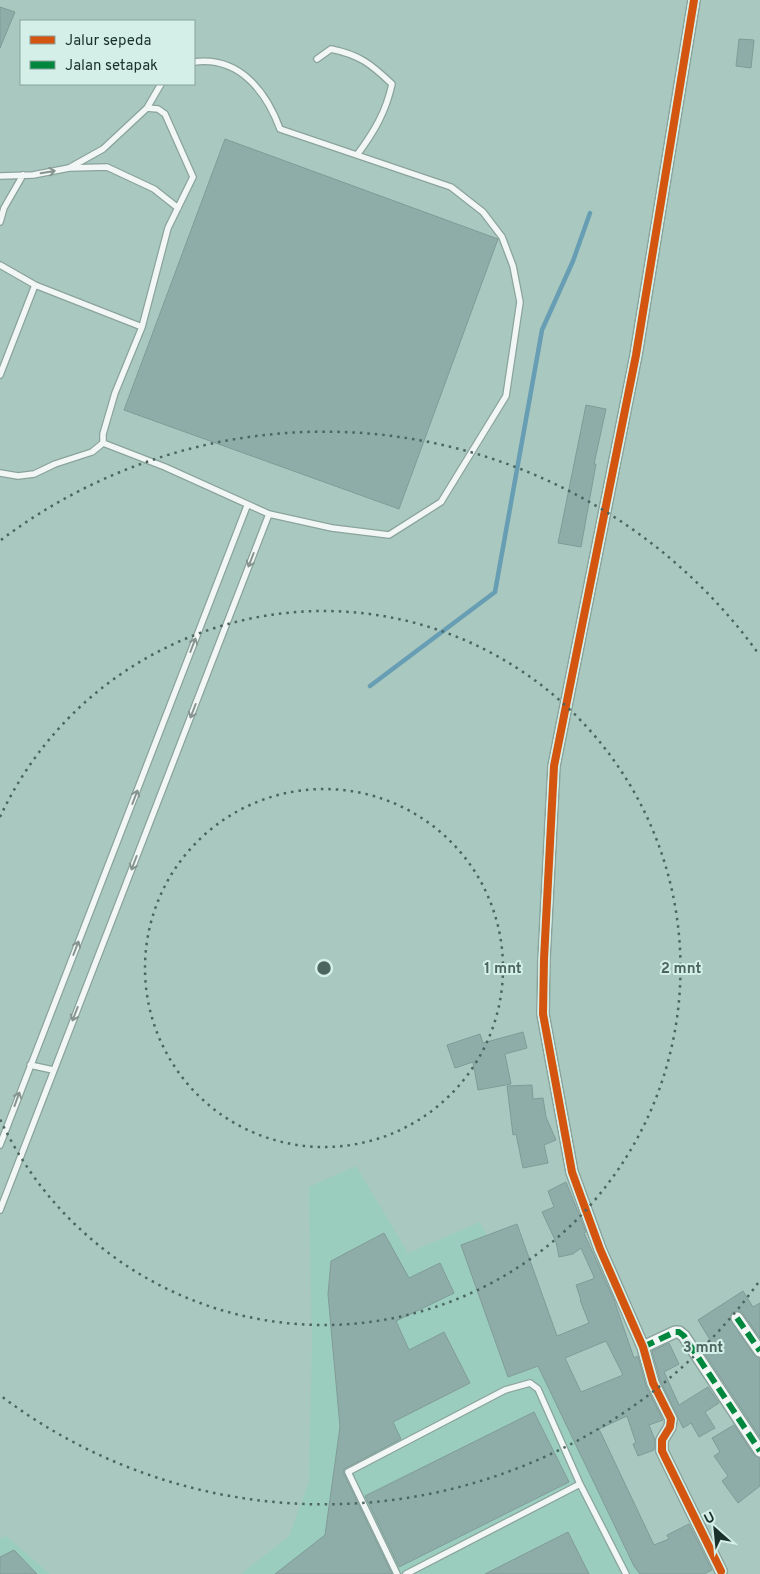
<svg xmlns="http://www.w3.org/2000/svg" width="760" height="1574" viewBox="0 0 760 1574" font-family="Overpass,sans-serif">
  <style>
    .built { fill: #9acdbe }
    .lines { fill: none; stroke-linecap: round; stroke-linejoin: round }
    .stream { stroke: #679eb4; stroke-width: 4.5 }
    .building { fill: #8eada9; stroke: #819b97; fill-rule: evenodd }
    .lane-casing { stroke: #8aa39c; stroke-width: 8 }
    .street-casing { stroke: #8aa39c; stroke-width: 14 }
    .lane { stroke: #f2f7f5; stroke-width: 5.5 }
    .street { stroke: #f2f7f5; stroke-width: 11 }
    .quiet { stroke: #00873e; stroke-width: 6; stroke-dasharray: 12 6; stroke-linecap: butt }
    .cycleway-casing { stroke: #d3efe7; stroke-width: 11 }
    .cycleway { stroke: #d3550f; stroke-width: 8 }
    .oneway { stroke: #869490 }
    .ring { fill: none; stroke: #4c665f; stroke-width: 2.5; stroke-dasharray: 2.5 5 }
    .centre { fill: #4c665f; stroke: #d3efe7; stroke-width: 2.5 }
    .ring-label { font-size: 15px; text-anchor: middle; font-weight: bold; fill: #4c665f; stroke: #d3efe7; stroke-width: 4; stroke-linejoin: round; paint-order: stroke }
  </style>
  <rect width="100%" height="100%" fill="#a9c8bf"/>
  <!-- built -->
  <path class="built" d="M356,1166L408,1253L480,1222L662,1574H241L289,1536L309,1482L312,1343L309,1187Z
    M6,1536L50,1574H0V1539Z"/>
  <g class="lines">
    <!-- stream -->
    <path class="stream" d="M370,686L495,592L542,330L573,261L590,213"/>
  </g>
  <!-- building -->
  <path class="building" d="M0,7L15,12L0,48Z
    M739,39L754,40L751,68L736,66Z
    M225,139L498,239L399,509L124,410Z
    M586,405L606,409L594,464H596L581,547L558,543Z
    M523,1032L527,1048L505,1054L511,1084L478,1090L473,1062L455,1068L447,1045L480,1034L483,1043Z
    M532,1085L533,1099L543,1098L546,1117L556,1140L544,1145L548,1163L523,1168L516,1134L513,1135L507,1086Z
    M566,1182L586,1232L584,1233L614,1300L634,1358L638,1356L646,1386L663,1420L649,1425L655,1440L654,1450L638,1456L633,1444L636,1443L627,1416L599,1429L654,1545L669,1539L667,1535L689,1524L712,1570L704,1574H640L634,1566L538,1366L508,1377L461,1245L517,1224L557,1336L589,1323L580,1300H581L576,1285L593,1279L594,1277L581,1248L573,1254L559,1257L556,1242L542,1212L554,1207L548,1191ZM606,1341L623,1375L581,1392L565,1358Z
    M384,1233L409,1278L440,1263L454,1293L396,1321L409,1350L444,1332L470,1383L393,1422L401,1439L344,1469V1474L392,1574H275L325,1535L340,1427L328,1294L331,1261Z
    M743,1291L753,1307L760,1303V1338L741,1311L732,1312L730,1319L754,1355L760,1358V1437L705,1354L715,1348L698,1320Z
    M669,1343L679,1364L664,1372L679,1405L708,1387L719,1403L705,1412L715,1428L699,1437L691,1423L683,1428L660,1380L652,1351Z
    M534,1412L569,1482L399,1567L365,1496Z
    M734,1425L754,1455L760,1458V1486L738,1503L722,1481L728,1476L714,1456L720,1452L712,1438Z
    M568,1532L589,1574H485Z
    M14,1550L37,1574H0V1557Z"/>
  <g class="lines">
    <!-- lane casing -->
    <g class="lane-casing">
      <path id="lane" d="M317,59L331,49C360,55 371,64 392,84C386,112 374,132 357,155
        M147,108L161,84
        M69,168L103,149L147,108L158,109L165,114L193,177L168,228L142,327L115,393L103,434V443L165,467L269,514L332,528L389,535L441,502L506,396L520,302L513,266L502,237L483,212L451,187L280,129C266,91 239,56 194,62
        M0,176L33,175L69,168L107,167L154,189L178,208
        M0,222L4,208L23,175
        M0,265L35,285L142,327
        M0,375L35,285
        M0,473L18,476L34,474L55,464L92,452L103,443
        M30,1065L53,1070
        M0,1145L247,506
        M0,1210L269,514
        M397,1574L348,1472L505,1390L530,1383L538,1389L580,1484
        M406,1574L580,1484L626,1574"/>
    </g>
    <!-- street casing -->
    <g class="street-casing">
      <path id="street" d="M694,0L636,355L554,766L544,959L543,1014L572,1172L600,1249L643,1347L653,1383L671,1419L670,1427L662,1440V1451L721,1571
        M737,1318L760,1351
        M643,1347L675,1332H679L684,1336L760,1451"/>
    </g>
    <!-- lane -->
    <use href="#lane" class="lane"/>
    <!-- street -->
    <use href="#street" class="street"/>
    <!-- quiet -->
    <path class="quiet" d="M737,1318L760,1351
      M643,1347L675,1332H679L684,1336L760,1451"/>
    <!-- cycleway casing -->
    <g class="cycleway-casing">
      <path id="cycleway" d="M694,0L636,355L554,766L544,959L543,1014L572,1172L600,1249L643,1347L653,1383L671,1419L670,1427L662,1440V1451L721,1571"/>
    </g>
    <!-- cycleway -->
    <use href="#cycleway" class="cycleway"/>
  </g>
  <!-- one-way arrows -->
  <defs><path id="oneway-shaft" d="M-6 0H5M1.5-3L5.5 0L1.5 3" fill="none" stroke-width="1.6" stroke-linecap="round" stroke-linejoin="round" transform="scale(1.25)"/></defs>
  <g class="oneway">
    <use href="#oneway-shaft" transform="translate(48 172) rotate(-10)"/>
    <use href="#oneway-shaft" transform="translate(251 560) rotate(111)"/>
    <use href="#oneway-shaft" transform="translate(193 645) rotate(-69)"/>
    <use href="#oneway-shaft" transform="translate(193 711) rotate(111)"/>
    <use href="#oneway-shaft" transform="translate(135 797) rotate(-69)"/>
    <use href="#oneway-shaft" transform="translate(134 863) rotate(111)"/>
    <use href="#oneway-shaft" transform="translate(76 948) rotate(-69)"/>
    <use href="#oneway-shaft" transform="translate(75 1014) rotate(111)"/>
    <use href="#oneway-shaft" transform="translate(17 1099) rotate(-70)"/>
  </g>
  <!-- distance rings -->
  <g class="ring">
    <circle cx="324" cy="968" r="179"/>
    <path d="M0 817A357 357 0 1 1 0 1119"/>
    <path d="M758 1283A536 536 0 0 1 1 1396M1 540A536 536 0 0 1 758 653"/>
  </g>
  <circle cx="324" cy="968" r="8" class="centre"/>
  <g class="ring-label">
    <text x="503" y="973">1 mnt</text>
    <text x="681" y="973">2 mnt</text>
    <text x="703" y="1352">3 mnt</text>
  </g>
  <!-- legend -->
  <rect x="20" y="20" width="175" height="65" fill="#d3efe7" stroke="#89a39c"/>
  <rect x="30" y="36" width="25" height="8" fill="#d3550f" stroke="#89a39c"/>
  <text x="65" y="45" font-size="15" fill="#1a312b">Jalur sepeda</text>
  <rect x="30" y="61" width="25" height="8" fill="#00873e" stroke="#89a39c"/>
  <text x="65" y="70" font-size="15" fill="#1a312b">Jalan setapak</text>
  <!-- north arrow -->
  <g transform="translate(715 1529) rotate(333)" stroke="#d3efe7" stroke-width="4" paint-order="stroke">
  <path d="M0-4L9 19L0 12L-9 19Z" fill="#1a312b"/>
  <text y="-8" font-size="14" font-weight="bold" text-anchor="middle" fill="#1a312b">U</text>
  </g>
</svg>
